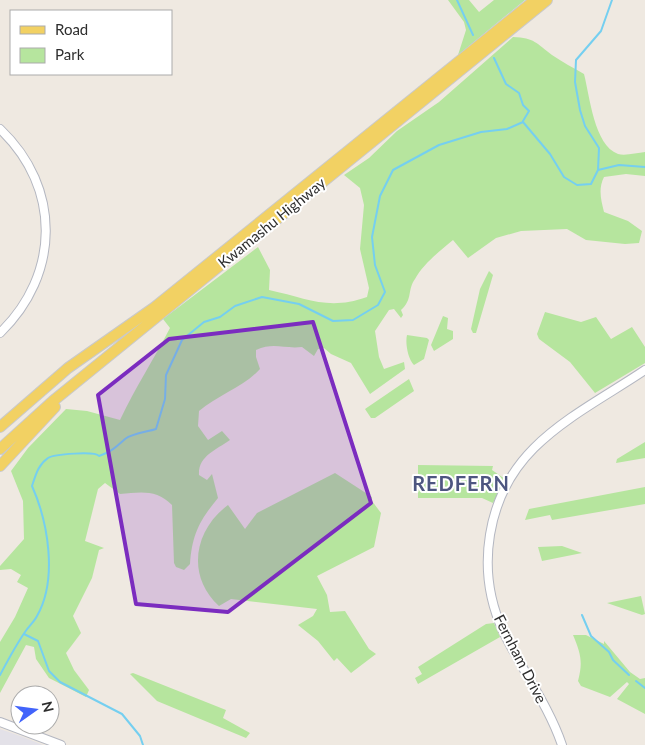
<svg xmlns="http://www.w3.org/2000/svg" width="645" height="745" viewBox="0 0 645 745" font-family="Lato,sans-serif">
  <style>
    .industrial { fill: #e3e1e8 }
    .green { fill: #b6e59e }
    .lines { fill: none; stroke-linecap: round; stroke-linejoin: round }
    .stream { stroke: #75cff0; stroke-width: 2 }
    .tertiary-casing { stroke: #b4b7c1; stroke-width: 10 }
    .primary-casing { stroke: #c9c9c9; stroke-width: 12 }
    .tertiary { stroke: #fff; stroke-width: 8 }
    .primary { stroke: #f2d163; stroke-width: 10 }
    .marked { fill: #7b2cbf; fill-opacity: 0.2; stroke: #7b2cbf; stroke-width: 4; stroke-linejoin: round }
    .labels { text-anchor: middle; stroke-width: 4; stroke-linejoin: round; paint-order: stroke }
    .street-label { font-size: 15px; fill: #2e2e2e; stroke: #fff }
    .district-label { font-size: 20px; font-weight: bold; letter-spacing: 1px; fill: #4d5680; stroke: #fff }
  </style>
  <rect width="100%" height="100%" fill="#efe9e1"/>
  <!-- industrial -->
  <path class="industrial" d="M0,729L23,737L43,745H0Z"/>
  <!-- green -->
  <path class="green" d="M448,0H469L479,12L494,0H525L458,55L466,30L464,22Z
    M513,37C535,38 536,43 552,55C562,62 574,68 584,74C590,97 594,145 618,154C625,156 637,153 645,152V176L626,174L604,177C598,189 601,200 604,212L628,221L642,231L639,243L625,244L586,240L567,229L521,231L496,238L468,258L453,240C440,251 424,263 415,279C407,290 413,299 401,310L403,315L401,318L394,309L389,310L375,331L379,357L384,369L404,362L405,369L370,394L351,363L331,354L324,348L318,349L314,356L302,347C283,349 274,342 256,350V357L260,369C244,387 218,395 199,411L198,426L208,440L222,431L230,440C216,450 198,456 199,475L207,480L212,474L218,498C199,521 192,535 190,564L184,570L176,567L174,563L172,505C157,489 140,492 120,494L105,483L98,489L85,541L104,548L99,550L92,578L73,616L81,633L66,653L74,670L89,690L86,697L49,678L36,659L34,647L26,645L0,693V642L15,617L28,588L17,582L21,575L11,569L0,570V566L24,539L23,501L11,471L28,448L66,409L87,411L120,420C135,388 154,359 170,328L163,319L258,247L270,270L269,290C307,298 328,311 367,297L369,288L360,249L364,205L360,188L344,175L369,158L397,131L439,102Z
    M489,271L493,275L476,333H473L471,329L480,289Z
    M545,312L581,322L596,317L611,339L632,327L645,347V363L595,393L570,362L539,339L537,334Z
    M443,316L448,318L447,329L453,331V339L434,351L431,345Z
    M407,335L427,338L429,340L424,359L414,365C408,359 405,343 407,335Z
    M409,379L414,391L375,418H371L365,409Z
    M645,442V458L616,463L617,459Z
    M418,465L493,466L492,470L505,479L493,503L482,498H418Z
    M335,473L372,497V501L381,513L374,547L317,576L327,595L330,612L345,611L369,649L376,654L351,673L337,658L334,661L318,641L298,625L313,616L317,609L231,599L219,606C186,576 194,530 228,505L245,529L257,513Z
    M645,487V504L552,520L550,515L525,520L529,509Z
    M562,546L582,553L542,561L538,547Z
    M641,596L645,614L642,615L607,603Z
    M494,623L500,637L418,684L415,678L422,674L418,667L486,624Z
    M573,635H586L604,644V641L630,672L640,679L645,678V714L617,699L629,684L627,682L610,697L581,686L578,681C583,662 581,654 573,635Z
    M133,673L226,710L223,718L250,733L246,738L157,701L130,674Z"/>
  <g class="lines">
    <!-- stream -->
    <path class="stream" d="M457,0L473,35
      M494,58L506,84L519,93L523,105L529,111L523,121
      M598,170L619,165L645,167
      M582,615L591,636L609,652L613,660L629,675
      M24,634L38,641L49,671L60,682L122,714L140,736L143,745
      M0,675C8,660 16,645 25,632C29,626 34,622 37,616C58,579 48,522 32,486C36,474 38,465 48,458C54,454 95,451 99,456C111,452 116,447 125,439C133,433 147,432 156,429L165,399L166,375L182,340L204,322L220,317L235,306L262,297L299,304L333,321L353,320L378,305L385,292L375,265L372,237L380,196L393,170L439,145L481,132L507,129L523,122L550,154L564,177L577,185L591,184L598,170L599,148L585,126L580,110L575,82L576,60L601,31L612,0
      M636,681L645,688"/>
    <!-- tertiary casing -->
    <g class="tertiary-casing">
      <path id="tertiary" d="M0,129C62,188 60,275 0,333
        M0,722L61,745
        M562,745C548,704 521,669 503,631C475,570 486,496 534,448C565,417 608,395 645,370"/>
    </g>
    <!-- primary casing -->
    <g class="primary-casing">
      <path id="primary" d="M0,427L68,368L155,307L535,0
        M0,449L53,401L547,0
        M0,466L55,407"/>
    </g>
    <!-- tertiary -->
    <use href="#tertiary" class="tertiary"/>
    <!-- primary -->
    <use href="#primary" class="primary"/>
  </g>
  <!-- marked area -->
  <path class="marked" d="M313,322L371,503L228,612L136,604L98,395L169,339Z"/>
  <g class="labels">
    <!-- street labels -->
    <g class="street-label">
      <text transform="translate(272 223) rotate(-39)" y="5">Kwamashu Highway</text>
      <text transform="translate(520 659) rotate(63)" y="5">Fernham Drive</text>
    </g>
    <!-- district labels -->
    <g class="district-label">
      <text x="461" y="491">REDFERN</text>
    </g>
  </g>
  <!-- legend -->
  <rect x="10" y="10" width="162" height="65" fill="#ffffff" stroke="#ababab"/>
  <rect x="20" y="26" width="25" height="8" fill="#f2d163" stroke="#ababab"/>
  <text x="55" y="35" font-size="15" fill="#2e2e2e">Road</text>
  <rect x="20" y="48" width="25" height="15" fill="#b6e59e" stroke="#ababab"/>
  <text x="55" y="60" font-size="15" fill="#2e2e2e">Park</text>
  <!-- north arrow -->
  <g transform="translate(35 710) rotate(76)"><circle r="24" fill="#ffffff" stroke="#ababab"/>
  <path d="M0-4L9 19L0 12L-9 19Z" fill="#4264fb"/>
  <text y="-8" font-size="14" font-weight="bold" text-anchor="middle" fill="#2e2e2e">N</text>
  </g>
</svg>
